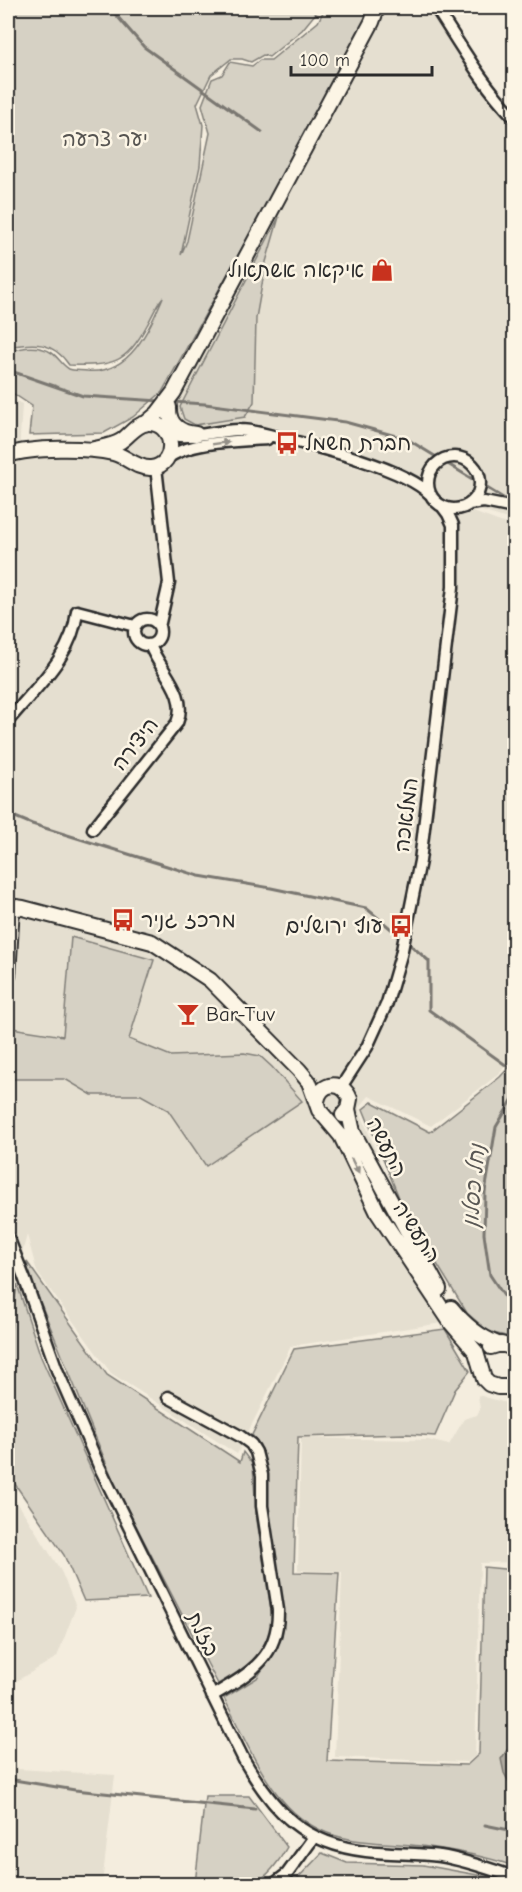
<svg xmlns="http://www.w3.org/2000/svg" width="522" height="1892" viewBox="0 0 522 1892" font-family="'Comic Neue','Playpen Sans Hebrew',sans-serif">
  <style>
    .built { fill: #e5dfd0 }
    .green { fill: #d6d1c4; stroke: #807e78; stroke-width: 1.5 }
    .water { fill: #afaaa0; stroke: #7a7771; stroke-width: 1.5 }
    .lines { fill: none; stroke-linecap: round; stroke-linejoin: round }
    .stream { stroke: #7a7771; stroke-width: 3 }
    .minor-casing { stroke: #2b2b2b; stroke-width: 15 }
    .tertiary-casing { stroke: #2b2b2b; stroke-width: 18 }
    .minor { stroke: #fcf5e5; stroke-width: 10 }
    .tertiary { stroke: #fcf5e5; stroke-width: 14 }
    .oneway { fill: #949088 }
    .labels { text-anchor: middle; stroke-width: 5; stroke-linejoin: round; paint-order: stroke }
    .park-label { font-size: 21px; fill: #565451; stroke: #fcf5e5 }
    .poi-label { font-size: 21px; fill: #2b2b2b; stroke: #fcf5e5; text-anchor: start }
    .street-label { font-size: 21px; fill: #2b2b2b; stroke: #fcf5e5 }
    .water-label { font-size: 22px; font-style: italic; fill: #595754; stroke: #fcf5e5 }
  </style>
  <rect width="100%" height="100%" fill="#f4edde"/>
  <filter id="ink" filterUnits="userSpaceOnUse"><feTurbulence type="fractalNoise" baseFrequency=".0167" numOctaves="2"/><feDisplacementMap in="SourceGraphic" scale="12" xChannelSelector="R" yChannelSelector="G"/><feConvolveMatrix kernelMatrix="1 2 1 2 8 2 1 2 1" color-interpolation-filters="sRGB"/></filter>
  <g filter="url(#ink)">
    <!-- built -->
    <path class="built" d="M382,8H435L444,14L491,81L514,109V521L472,508L442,511L409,482L354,462L301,448L263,442L255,443L295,450L359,468L407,484L444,514L470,511L514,527V1050L500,1073L431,1126L369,1096L359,1108L442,1323L291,1346L237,1454L111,1373L37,1272L27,1235L8,1304V396L22,404L19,454L114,458L150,471L176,458L214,446L174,456L153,468L126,459L122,447L147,414L167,392Z
      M478,1395L506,1403L514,1447V1562L480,1563L475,1756L467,1762L335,1757L342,1572L298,1570L301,1438L428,1440L449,1445L464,1419L477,1415L480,1409Z
      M8,1488L61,1571L76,1607L57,1657L8,1686Z
      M8,1747L18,1769L115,1775L102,1884H8Z"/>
    <!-- green -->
    <path class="green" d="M8,8H320L302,30L269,57L263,55L251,62L242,59H231L211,75L197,104L203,125L200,166L181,255L187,241L210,133L202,105L212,79L222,75L230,62L252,66L260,60H271L318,22L325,8H369L371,16L162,392L133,417L104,433L29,435L32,406L8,390V352C22,347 38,344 52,353C58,357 62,365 69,369C73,371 82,370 87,371C130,375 149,330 163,297C157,304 152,316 147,325C126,365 111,366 69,365C53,341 34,342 8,347Z
      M279,217L266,262L256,318L254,402L245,417L195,425L184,419L180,407Z
      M71,937L154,960L129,1039L171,1056L244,1053L260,1056L272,1067L302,1101L206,1166L168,1110L141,1095H92L65,1079H12L11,1028L63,1036Z
      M512,1064L514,1068V1107L511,1111L514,1143V1338L489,1332L467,1313L404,1210L363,1109L372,1102L430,1132L500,1077Z
      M27,1262L107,1375L240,1462L243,1452L253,1465L256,1514L273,1623C261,1659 249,1666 218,1684L116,1487L29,1275Z
      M17,1284L41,1357L148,1598L84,1601L64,1555L8,1474V1345Z
      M445,1329L470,1371L455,1390L435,1436L407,1434L298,1437L294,1572L339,1573L327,1761L467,1765L479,1754L484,1567L514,1570V1866C484,1856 453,1850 421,1846C368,1840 322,1847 283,1801C257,1771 242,1733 224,1698L257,1678L282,1638L283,1623L267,1510L266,1477L260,1445L252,1435L294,1349Z
      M205,1796H249L287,1847C280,1860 267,1879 252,1884C240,1888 208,1885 195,1884Z
      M322,1853L347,1863L423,1865L505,1880L514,1884H292Z"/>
    <!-- water -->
    <path class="water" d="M514,1740V1791L504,1773L501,1759Z"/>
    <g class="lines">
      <!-- stream -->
      <path class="stream" d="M110,8L144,47L262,132
        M8,370L83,396L160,401
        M173,402L205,404L345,422L407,439L513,504
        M8,814L32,824L199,876L271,888L366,908L402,938
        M407,942L429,961V1010L514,1071
        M514,1097L496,1127L485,1192L484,1234L490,1275L514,1311
        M8,1779L75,1790L255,1809
        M485,1825L514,1831"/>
      <!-- minor casing -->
      <g class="minor-casing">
        <path id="minor" d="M436,8C461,46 482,84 514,117
          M167,433C186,442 219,429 240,430C254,430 267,435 281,438C318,447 405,468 431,495
          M428 483a26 26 0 1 1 52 0a26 26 0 1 1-52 0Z
          M166,459C190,441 238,441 267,439
          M156,467L169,583L159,627
          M469,504L484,502L514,508
          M134 632a13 13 0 1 1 26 0a13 13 0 1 1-26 0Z
          M8,721C35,688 73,656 77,611L135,626
          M93,829L177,723C189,694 160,671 150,645
          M341,1087L367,1047L387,1003L401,955L420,861L453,587V525L448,514L442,506
          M8,1237L24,1277L57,1370L99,1466L244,1760C274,1812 304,1844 366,1851C391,1854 415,1853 440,1856C465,1860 490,1869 514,1877
          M168,1397L240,1436L251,1444L256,1452L262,1475V1506L278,1610C279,1658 249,1674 212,1696
          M274,1884L287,1874L314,1837"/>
      </g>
      <!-- tertiary casing -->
      <g class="tertiary-casing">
        <path id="tertiary" d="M169,407C168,424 180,433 196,434
          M145,424L158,413L174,392L372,22L377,8
          M8,455C31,447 88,447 113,453C126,456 137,469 151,468C179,465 175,421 147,423C135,425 130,435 121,441C113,446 103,447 94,449
          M8,906L23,908L152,942L210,980L299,1070L309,1082L319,1110L341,1136L378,1213L452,1324L476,1352L484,1379L489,1384L498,1387H508L514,1383
          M8,976L12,906
          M317,1101C321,1081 343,1080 350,1099L348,1109L343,1115
          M348,1109L353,1132L439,1289
          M451,1308C464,1324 478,1337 498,1344
          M491,1347L501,1344L514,1348"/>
      </g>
      <!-- minor -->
      <use href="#minor" class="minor"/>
      <!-- tertiary -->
      <use href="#tertiary" class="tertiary"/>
    </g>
    <!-- one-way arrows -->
    <defs><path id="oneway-solid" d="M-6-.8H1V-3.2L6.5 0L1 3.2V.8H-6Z" transform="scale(1.5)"/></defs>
    <g class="oneway">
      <use href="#oneway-solid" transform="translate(221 443) rotate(-8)"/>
      <use href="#oneway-solid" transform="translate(355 1166) rotate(64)"/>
    </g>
  </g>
  <!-- icons -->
  <defs>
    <g id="shop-bare" transform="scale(1.8)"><path d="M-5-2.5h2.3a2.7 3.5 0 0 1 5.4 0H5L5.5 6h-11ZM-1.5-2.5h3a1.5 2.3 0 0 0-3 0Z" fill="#c8321e" stroke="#fcf5e5" stroke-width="2.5" paint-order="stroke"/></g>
    <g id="bus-bare" transform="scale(1.8)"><path d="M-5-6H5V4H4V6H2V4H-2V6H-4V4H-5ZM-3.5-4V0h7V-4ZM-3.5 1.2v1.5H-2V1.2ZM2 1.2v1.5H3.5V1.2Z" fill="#c8321e" stroke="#fcf5e5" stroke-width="2.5" paint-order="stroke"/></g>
    <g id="bar-bare" transform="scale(1.8)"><path d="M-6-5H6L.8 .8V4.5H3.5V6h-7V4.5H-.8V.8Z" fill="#c8321e" stroke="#fcf5e5" stroke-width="2.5" paint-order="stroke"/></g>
  </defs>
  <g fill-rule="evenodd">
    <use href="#shop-bare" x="382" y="270"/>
    <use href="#bus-bare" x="287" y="443"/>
    <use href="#bus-bare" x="123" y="920"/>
    <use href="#bus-bare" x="401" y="926"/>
    <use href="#bar-bare" x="188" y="1014"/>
  </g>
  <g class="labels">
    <!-- park labels -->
    <g class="park-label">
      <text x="105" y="146">יער צרעה</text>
    </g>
    <!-- poi labels -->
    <g class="poi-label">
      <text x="364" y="277" text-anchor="end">איקאה אשתאול</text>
      <text x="305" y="450">חברת חשמל</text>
      <text x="141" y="927">מרכז גניר</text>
      <text x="383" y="933" text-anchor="end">עוף ירושלים</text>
      <text x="206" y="1021">Bar-Tuv</text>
    </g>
    <!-- street labels -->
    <g class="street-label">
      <text transform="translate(135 744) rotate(-52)" y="7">היצירה</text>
      <text transform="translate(406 815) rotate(-83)" y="7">המלאכה</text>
      <text transform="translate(387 1147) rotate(63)" y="7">התעשה</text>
      <text transform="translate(417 1232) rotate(57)" y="7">התעשיה</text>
      <text transform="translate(203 1634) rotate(64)" y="7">בזלת</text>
    </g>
    <!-- water labels -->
    <g class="water-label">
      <text transform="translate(473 1186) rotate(-85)" y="8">נחל כסלון</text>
    </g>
  </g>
  <!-- margin -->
  <rect width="522" height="1892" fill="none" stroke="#fcf5e5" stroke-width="30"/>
  <rect x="15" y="15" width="492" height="1862" fill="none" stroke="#2b2b2b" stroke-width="2" filter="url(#ink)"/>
  <!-- scale -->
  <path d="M291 66v9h141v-9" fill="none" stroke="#2b2b2b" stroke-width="3"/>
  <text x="300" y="66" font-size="18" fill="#2b2b2b" stroke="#fcf5e5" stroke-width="4.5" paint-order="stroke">100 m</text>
</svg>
